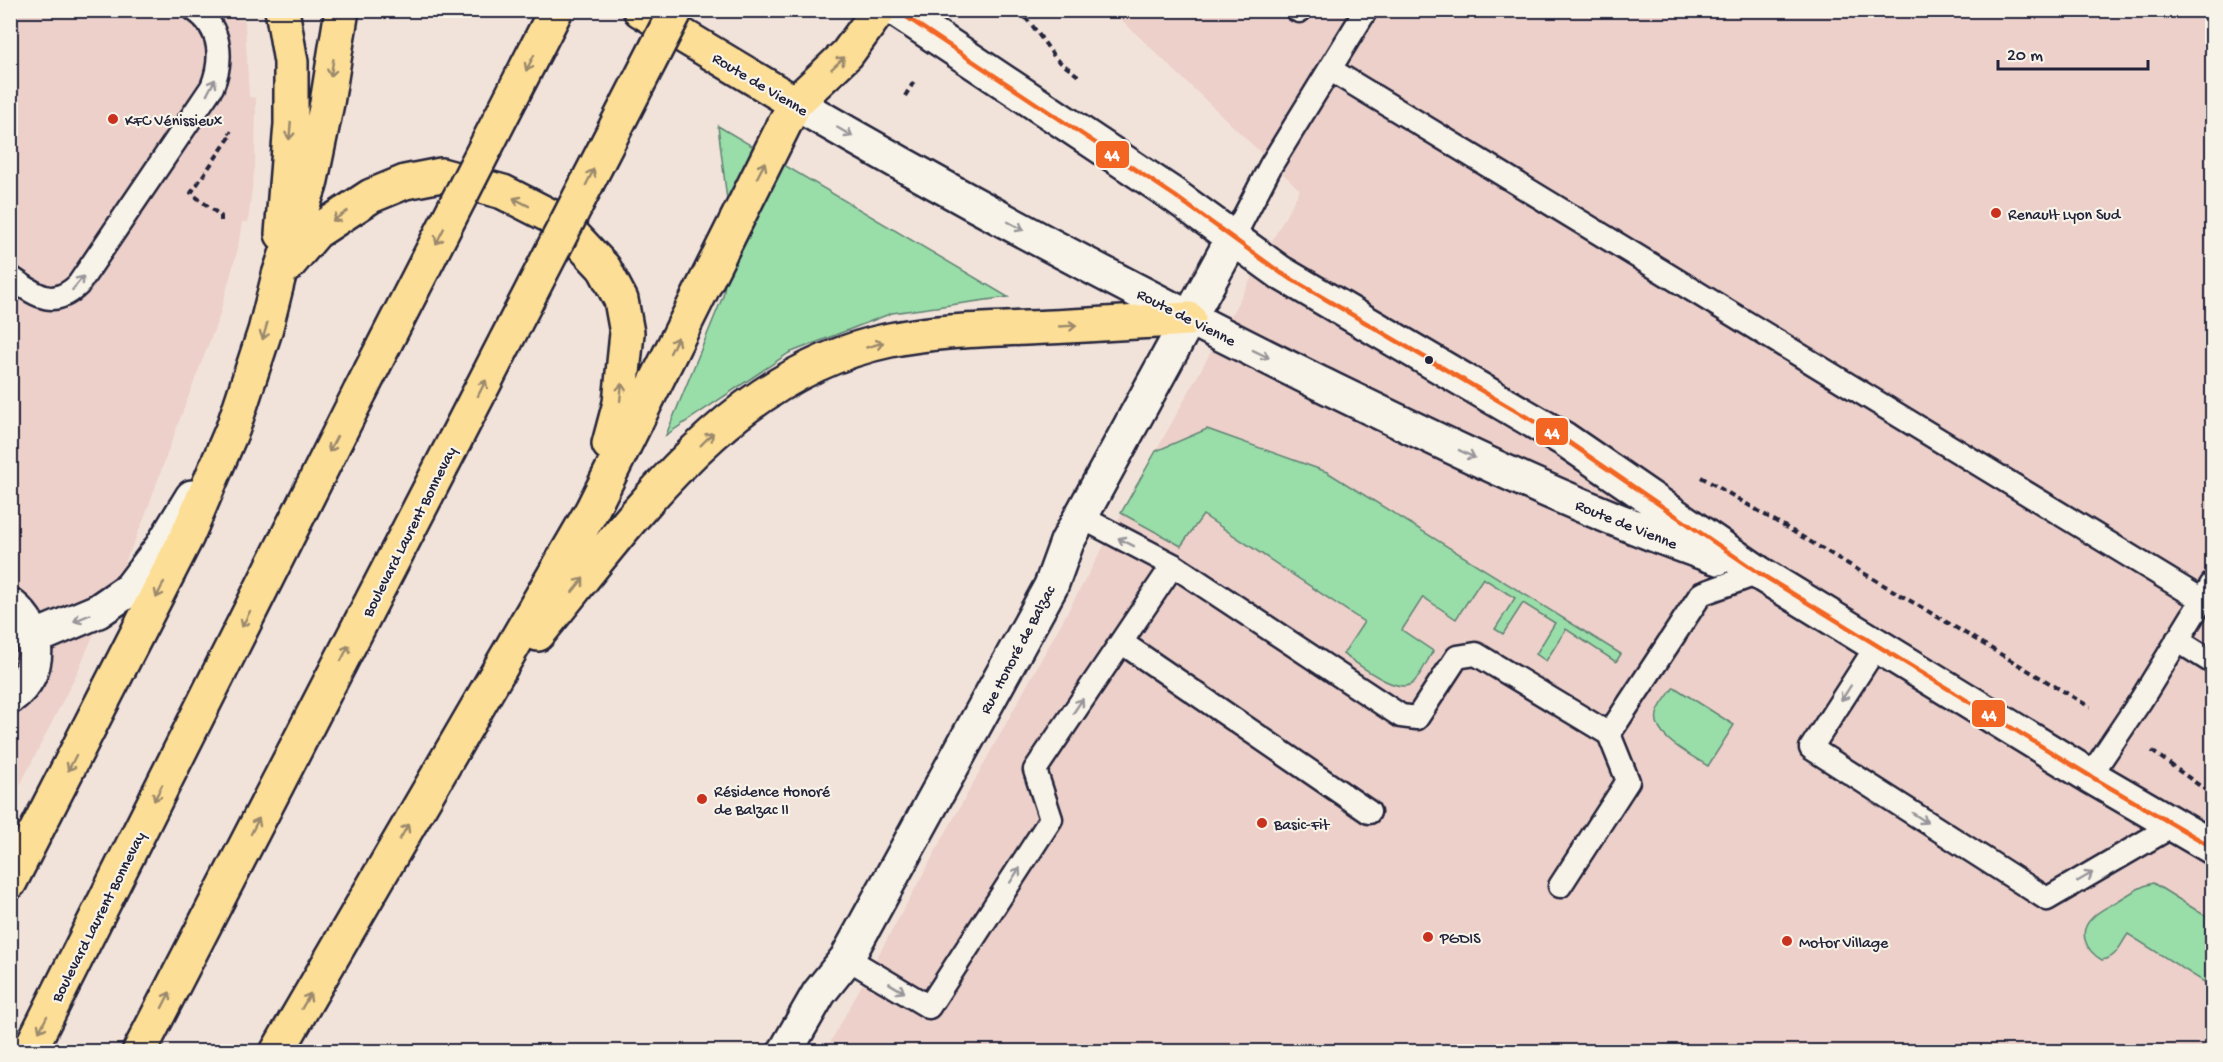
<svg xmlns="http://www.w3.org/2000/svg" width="2223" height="1062" viewBox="0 0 2223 1062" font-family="'Gochi Hand',sans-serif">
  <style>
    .built { fill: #ecd0c9 }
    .green { fill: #99dda9; stroke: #5e8072; stroke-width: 1.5 }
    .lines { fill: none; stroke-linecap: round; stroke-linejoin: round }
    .lane-casing { stroke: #22223b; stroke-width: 27 }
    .street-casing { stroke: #22223b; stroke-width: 38 }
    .secondary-casing { stroke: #22223b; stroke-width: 38 }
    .primary-casing { stroke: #22223b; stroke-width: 38 }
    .highway-casing { stroke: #22223b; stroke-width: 38 }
    .path { stroke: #22223b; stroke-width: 4; stroke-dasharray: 6 4.5; stroke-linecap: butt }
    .lane { stroke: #f7f3e8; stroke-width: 22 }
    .street { stroke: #f7f3e8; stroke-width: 33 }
    .secondary { stroke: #f7f3e8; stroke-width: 33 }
    .primary { stroke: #fdde96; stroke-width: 33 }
    .highway { stroke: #fdde96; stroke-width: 33 }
    .highway-bridge-casing { stroke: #22223b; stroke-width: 38; stroke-linecap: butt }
    .highway-bridge { stroke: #fdde96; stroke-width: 33 }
    .bus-1-casing { stroke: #f7f3e8; stroke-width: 9 }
    .bus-1 { stroke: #f26522; stroke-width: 4.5 }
    .oneway { stroke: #9a896d }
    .oneway2 { stroke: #97959a }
    .poi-dot { fill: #c8321e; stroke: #f7f3e8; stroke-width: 2 }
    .bus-dot { fill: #22223b; stroke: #f7f3e8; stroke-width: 2 }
    .labels { text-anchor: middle; stroke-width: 4.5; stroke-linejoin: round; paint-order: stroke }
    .street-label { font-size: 16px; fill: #22223b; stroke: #f7f3e8 }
    .poi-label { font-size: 16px; fill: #22223b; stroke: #f7f3e8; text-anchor: start }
    .line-badge { stroke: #f7f3e8; stroke-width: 2 }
    .badge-label { font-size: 16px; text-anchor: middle; font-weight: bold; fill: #fff }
  </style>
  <rect width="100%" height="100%" fill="#f2e3da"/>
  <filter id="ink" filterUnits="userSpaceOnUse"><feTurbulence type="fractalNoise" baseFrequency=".0167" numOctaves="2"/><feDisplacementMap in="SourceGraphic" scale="12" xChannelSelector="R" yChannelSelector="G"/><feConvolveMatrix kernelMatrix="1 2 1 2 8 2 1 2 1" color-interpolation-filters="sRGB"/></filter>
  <g filter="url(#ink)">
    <!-- built -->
    <path class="built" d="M17,10L242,11L245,23L249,97L256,98L255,163L248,222H242L237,252L219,317L176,429L144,519L76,675L11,803V20Z
      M1112,11H2212V1051L825,1052L1300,190Z"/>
    <!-- green -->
    <path class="green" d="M718,126L1008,297L892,313L789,353L666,435L723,296L732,241Z
      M1207,429L1327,472L1621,654L1616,662L1566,629L1546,661L1536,654L1555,623L1523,603L1503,634L1495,629L1515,598L1483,578L1456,619L1423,597L1402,630L1433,651C1427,661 1421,675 1413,683C1397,696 1357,663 1343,654L1364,622L1203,515L1181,546L1121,513L1156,451Z
      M1674,687L1734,725L1708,766C1691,755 1648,735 1658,711C1662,702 1669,694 1674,687Z
      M2153,883L2212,920V987L2128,934C2120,945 2117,958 2102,960C2086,951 2077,932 2092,918C2098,911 2108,907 2116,902C2128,895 2139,886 2153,883Z"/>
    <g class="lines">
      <!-- lane casing -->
      <g class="lane-casing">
        <path id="lane" d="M1297,10L1299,11
          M1331,70L2202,600
          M1233,238L1271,165L1366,10
          M10,277C35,294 52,310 78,285L212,87C223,60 222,28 195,10
          M1081,517L1173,565L1401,716L1417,718L1457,657L1476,654L1609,734L1701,594L1759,573
          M2177,640L2212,662
          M1121,642L1369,812
          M1878,644L1811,748L2047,899L2174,825
          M2090,776L2141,700L2212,584
          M1560,886L1628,781L1609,734
          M847,958L929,1007L1051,819L1035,770L1173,565"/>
      </g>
      <!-- street casing -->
      <g class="street-casing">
        <path id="street" d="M10,605C43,630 43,673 10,697
          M34,638L98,611L130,589L161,548L192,497
          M785,1052L819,993L847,958L1051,586L1067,542L1233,238"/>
      </g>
      <!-- secondary casing -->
      <g class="secondary-casing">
        <path id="secondary" d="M896,10L1175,196L1281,273L1564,439L1759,573L2090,776L2212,847
          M795,103C965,202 1139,294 1315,381C1447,445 1579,510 1718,558"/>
      </g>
      <!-- primary casing -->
      <g class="primary-casing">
        <path id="primary" d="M640,10L795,103"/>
      </g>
      <!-- highway casing -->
      <g class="highway-casing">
        <path id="highway" d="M282,10L291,62V124L282,234
          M288,265L316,232L371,196L405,182L441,175L503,192L560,221L604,268L621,300L627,333L620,403L609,444
          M538,634C635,516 730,373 890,340C935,331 980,330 1026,328C1080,326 1135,322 1189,319
          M10,882L187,536L233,428L265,331L279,275L310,185L327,103L342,10
          M29,1052L360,392
          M139,1052L455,440
          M277,1052L592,510L795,103L847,54L879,10"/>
      </g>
      <!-- path -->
      <path class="path" d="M1018,10L1032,25L1056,59L1081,78
        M905,96L915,80
        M221,221V216L191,193L232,134L229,132
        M1701,477L2090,707
        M2152,751L2207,791"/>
      <!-- lane -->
      <use href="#lane" class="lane"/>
      <!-- street -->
      <use href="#street" class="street"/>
      <!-- secondary -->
      <use href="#secondary" class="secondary"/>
      <!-- primary -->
      <use href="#primary" class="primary"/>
      <!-- highway -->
      <use href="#highway" class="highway"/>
      <!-- highway-bridge casing -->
      <g class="highway-bridge-casing">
        <path id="highway-bridge" d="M360,392L556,10
          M455,440L676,10"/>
      </g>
      <!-- highway-bridge -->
      <use href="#highway-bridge" class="highway-bridge"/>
      <!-- bus-1 casing -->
      <g class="bus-1-casing">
        <path id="bus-1" d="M896,10L1175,196L1281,273L1564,439L1759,573L2090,776L2212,847"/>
      </g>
      <!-- bus-1 -->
      <use href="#bus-1" class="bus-1"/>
    </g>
    <!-- one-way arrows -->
    <defs><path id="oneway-shaft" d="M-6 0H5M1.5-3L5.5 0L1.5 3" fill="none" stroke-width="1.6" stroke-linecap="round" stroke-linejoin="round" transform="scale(1.5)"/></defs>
    <g class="oneway">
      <use href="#oneway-shaft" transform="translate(530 63) rotate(117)"/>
      <use href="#oneway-shaft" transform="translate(838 63) rotate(-43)"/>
      <use href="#oneway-shaft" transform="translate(332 68) rotate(99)"/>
      <use href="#oneway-shaft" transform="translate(290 131) rotate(95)"/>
      <use href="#oneway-shaft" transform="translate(761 170) rotate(-63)"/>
      <use href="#oneway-shaft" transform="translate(590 177) rotate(-63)"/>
      <use href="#oneway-shaft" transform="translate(521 202) rotate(-153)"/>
      <use href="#oneway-shaft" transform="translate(340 216) rotate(147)"/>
      <use href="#oneway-shaft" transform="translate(440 236) rotate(117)"/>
      <use href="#oneway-shaft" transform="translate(1068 326) rotate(-3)"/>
      <use href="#oneway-shaft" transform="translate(265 331) rotate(106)"/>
      <use href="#oneway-shaft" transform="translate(674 345) rotate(-64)"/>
      <use href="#oneway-shaft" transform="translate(875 345) rotate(-16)"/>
      <use href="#oneway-shaft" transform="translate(482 388) rotate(-63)"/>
      <use href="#oneway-shaft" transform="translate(621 392) rotate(-84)"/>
      <use href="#oneway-shaft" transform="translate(707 439) rotate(-45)"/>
      <use href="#oneway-shaft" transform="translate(333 444) rotate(117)"/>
      <use href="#oneway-shaft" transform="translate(578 585) rotate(-51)"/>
      <use href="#oneway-shaft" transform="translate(160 590) rotate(116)"/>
      <use href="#oneway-shaft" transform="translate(246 619) rotate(117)"/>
      <use href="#oneway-shaft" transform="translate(345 653) rotate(-63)"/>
      <use href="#oneway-shaft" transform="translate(72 763) rotate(117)"/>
      <use href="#oneway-shaft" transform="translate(158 793) rotate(117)"/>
      <use href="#oneway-shaft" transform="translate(255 826) rotate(-63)"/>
      <use href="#oneway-shaft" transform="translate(404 832) rotate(-60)"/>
      <use href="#oneway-shaft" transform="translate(166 1000) rotate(-63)"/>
      <use href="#oneway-shaft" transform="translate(306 1001) rotate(-60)"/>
      <use href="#oneway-shaft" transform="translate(43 1024) rotate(117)"/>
    </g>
    <g class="oneway2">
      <use href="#oneway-shaft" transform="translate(211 87) rotate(-62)"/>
      <use href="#oneway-shaft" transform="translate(845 132) rotate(30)"/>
      <use href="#oneway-shaft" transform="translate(1016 226) rotate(28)"/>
      <use href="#oneway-shaft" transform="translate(78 283) rotate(-51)"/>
      <use href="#oneway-shaft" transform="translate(1261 354) rotate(26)"/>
      <use href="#oneway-shaft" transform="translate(1467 454) rotate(26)"/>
      <use href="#oneway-shaft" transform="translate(1126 542) rotate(-153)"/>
      <use href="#oneway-shaft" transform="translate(82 618) rotate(157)"/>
      <use href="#oneway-shaft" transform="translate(1846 693) rotate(123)"/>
      <use href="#oneway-shaft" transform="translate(1078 706) rotate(-56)"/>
      <use href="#oneway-shaft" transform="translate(1920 818) rotate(33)"/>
      <use href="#oneway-shaft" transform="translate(1015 875) rotate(-57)"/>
      <use href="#oneway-shaft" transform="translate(2085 877) rotate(-30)"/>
      <use href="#oneway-shaft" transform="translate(897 988) rotate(31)"/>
    </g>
  </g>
  <!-- markers -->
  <g class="poi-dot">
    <circle cx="113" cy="119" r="6"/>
    <circle cx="1996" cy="213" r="6"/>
    <circle cx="702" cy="799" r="6"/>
    <circle cx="1262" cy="823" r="6"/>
    <circle cx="1428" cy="937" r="6"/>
    <circle cx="1787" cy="941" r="6"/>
  </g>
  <circle class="bus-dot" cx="1429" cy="360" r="5"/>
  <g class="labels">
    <!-- street labels -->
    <g class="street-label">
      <text transform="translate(761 83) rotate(31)" y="6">Route de Vienne</text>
      <text transform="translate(1187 316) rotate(27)" y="6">Route de Vienne</text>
      <text transform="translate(1627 523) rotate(22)" y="6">Route de Vienne</text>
      <text transform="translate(408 531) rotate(-63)" y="6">Boulevard Laurent Bonnevay</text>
      <text transform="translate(1016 649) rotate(-62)" y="6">Rue Honoré de Balzac</text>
      <text transform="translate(97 916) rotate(-63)" y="6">Boulevard Laurent Bonnevay</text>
    </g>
    <!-- poi labels -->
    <g class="poi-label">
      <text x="125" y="125">KFC Vénissieux</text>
      <text x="2008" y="219">Renault Lyon Sud</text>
      <text x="714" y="796">Résidence Honoré<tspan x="714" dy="18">de Balzac II</tspan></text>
      <text x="1274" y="829">Basic-Fit</text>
      <text x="1440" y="943">PGDIS</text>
      <text x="1799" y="947">Motor Village</text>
    </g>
  </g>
  <g class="line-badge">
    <rect x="1095" y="140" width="35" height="29" rx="6" fill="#f26522"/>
    <rect x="1535" y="417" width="34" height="29" rx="6" fill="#f26522"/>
    <rect x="1971" y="699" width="35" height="29" rx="6" fill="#f26522"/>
  </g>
  <g class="badge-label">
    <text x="1112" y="160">44</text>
    <text x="1552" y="438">44</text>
    <text x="1989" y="720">44</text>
  </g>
  <!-- margin -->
  <rect width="2223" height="1062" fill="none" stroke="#f7f3e8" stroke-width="36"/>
  <rect x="18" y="18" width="2187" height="1026" fill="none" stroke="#22223b" stroke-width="2" filter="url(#ink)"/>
  <!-- scale -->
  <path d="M1998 60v9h150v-9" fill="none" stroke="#22223b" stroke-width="3"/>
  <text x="2007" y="60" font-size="18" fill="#22223b" stroke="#f7f3e8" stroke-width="4.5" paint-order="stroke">20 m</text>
</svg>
